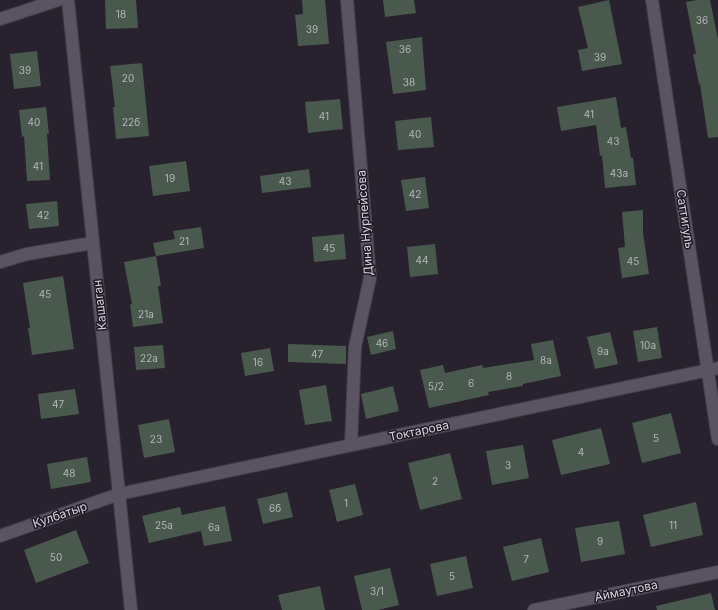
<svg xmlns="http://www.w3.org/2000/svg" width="718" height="610" viewBox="0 0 718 610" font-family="Inter,sans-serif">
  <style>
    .building { fill: #4a594e }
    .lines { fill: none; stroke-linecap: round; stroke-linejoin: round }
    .minor-casing { stroke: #443f4a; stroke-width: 14 }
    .tertiary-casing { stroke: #443f4a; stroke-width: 14 }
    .minor { stroke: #5a5362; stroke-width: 12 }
    .tertiary { stroke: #5a5362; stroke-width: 12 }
    .labels { text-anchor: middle; stroke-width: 3; stroke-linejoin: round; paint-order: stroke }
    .number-label { font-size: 10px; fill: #b4b5b9 }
    .street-label { font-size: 12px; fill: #d8d4dd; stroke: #1e1825 }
  </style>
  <rect width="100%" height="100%" fill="#28222e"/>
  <!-- building -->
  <path class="building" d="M105,0H136L138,28L106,29Z
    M302,0H325L329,44L298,46L295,15L303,14Z
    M383,0H414L416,13L385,17Z
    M609,0L622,64L582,71L578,50L588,48L578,7Z
    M697,0H710L718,39V137L708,138L700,84H699L693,54H696L686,2Z
    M422,37L426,90L393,94L386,42Z
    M37,51L41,86L14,89L10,54Z
    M142,63L149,136L116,139L113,107H115L110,66Z
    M616,97L621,128L626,127L631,158H633L636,185L605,188L602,155L600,156L596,125L561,131L557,107Z
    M340,99L343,129L308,133L305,102Z
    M46,107L49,134H47L50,180L27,181L24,136L22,137L19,110Z
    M431,117L434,147L398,150L395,121Z
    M186,161L190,191L153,196L149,166Z
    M309,169L311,187L262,193L260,176Z
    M425,177L429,208L406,211L401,180Z
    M57,201L59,226L29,229L26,204Z
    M643,210V233L649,274L622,278L618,248L625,247L622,212Z
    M201,227L204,248L156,256L153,243L175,239L173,231Z
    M344,234L346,259L314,262L312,237Z
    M435,244L438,274L410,277L407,247Z
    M156,256L161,286H158L163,323L133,327L130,305L132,304L124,262Z
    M63,276L74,349L32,355L28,328H30L23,283Z
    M657,327L662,358L638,362L633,331Z
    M393,331L396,349L371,355L367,337Z
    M610,332L618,364L595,369L587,337Z
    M553,340L561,376L523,384V386L488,392L489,395L429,408L420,370L443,365L445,373L482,365L483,368L534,360L531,344Z
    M288,344L346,346V364L288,362Z
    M163,345L165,368L136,370L134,347Z
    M270,348L274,371L245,376L241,353Z
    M326,385L332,421L305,425L299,390Z
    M393,386L399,411L366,419L361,394Z
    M75,389L79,414L41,419L38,394Z
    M671,413L681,453L642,463L632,423Z
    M169,419L175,452L144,458L138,425Z
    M601,428L610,464L561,475L552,440Z
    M523,445L529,478L492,485L486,451Z
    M450,453L462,499L420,510L408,463Z
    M87,457L91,482L51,489L47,464Z
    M355,484L363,515L337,522L329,490Z
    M287,492L293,517L263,524L257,499Z
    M696,502L703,535L651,547L643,515Z
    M225,506L232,541L204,546L201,531L149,543L142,516L180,507L182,515Z
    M619,521L625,554L581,562L575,528Z
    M76,530L89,563L36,583L24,550Z
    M541,538L549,572L512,581L503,547Z
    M466,556L473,588L437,596L430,564Z
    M390,568L399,605L378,610H362L354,576Z
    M320,586L325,610H282L278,595Z
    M711,593L715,610H657L656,606Z"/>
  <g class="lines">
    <!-- minor casing -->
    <g class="minor-casing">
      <path id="minor" d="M347,0L370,278L355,347L351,445
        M652,0L718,439
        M0,19L58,0
        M0,262L27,254L93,243
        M0,536L119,494L718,368
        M534,610L718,572"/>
    </g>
    <!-- tertiary casing -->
    <g class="tertiary-casing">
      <path id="tertiary" d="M68,0L131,610"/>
    </g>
    <!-- minor -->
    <use href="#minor" class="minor"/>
    <!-- tertiary -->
    <use href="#tertiary" class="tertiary"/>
  </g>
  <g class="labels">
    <!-- number labels -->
    <g class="number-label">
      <text x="121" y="18">18</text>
      <text x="702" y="24">36</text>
      <text x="312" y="33">39</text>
      <text x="405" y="53">36</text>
      <text x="600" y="61">39</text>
      <text x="25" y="74">39</text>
      <text x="128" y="82">20</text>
      <text x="409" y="86">38</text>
      <text x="589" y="118">41</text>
      <text x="324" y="120">41</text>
      <text x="34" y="126">40</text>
      <text x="131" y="126">22б</text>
      <text x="415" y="138">40</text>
      <text x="613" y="145">43</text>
      <text x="38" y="170">41</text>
      <text x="619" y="177">43а</text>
      <text x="170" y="182">19</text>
      <text x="285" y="185">43</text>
      <text x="415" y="198">42</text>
      <text x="43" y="219">42</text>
      <text x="184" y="245">21</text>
      <text x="329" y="252">45</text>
      <text x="422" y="264">44</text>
      <text x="633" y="265">45</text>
      <text x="45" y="298">45</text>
      <text x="146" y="318">21а</text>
      <text x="382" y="347">46</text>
      <text x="648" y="349">10а</text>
      <text x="603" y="355">9а</text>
      <text x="317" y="358">47</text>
      <text x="149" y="362">22а</text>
      <text x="546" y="364">8а</text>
      <text x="258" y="366">16</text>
      <text x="509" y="380">8</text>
      <text x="471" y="387">6</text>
      <text x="436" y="390">5/2</text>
      <text x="58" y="408">47</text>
      <text x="656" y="442">5</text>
      <text x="156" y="443">23</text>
      <text x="581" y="456">4</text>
      <text x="508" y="469">3</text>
      <text x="69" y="477">48</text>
      <text x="435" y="485">2</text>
      <text x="346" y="507">1</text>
      <text x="275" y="512">6б</text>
      <text x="164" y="529">25а</text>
      <text x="673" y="529">11</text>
      <text x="214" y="531">6а</text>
      <text x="600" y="545">9</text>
      <text x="56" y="561">50</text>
      <text x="526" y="563">7</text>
      <text x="452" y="580">5</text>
      <text x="377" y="595">3/1</text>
    </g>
    <!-- street labels -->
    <g class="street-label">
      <text transform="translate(685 219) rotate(81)" y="4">Саттигуль</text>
      <text transform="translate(365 223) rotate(-94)" y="4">Дина Нурпейсова</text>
      <text transform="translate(100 305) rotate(-96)" y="4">Кашаган</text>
      <text transform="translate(419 431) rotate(-12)" y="4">Токтарова</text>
      <text transform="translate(60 515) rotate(-19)" y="4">Кулбатыр</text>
      <text transform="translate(626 591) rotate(-12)" y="4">Аймаутова</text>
    </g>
  </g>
</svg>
